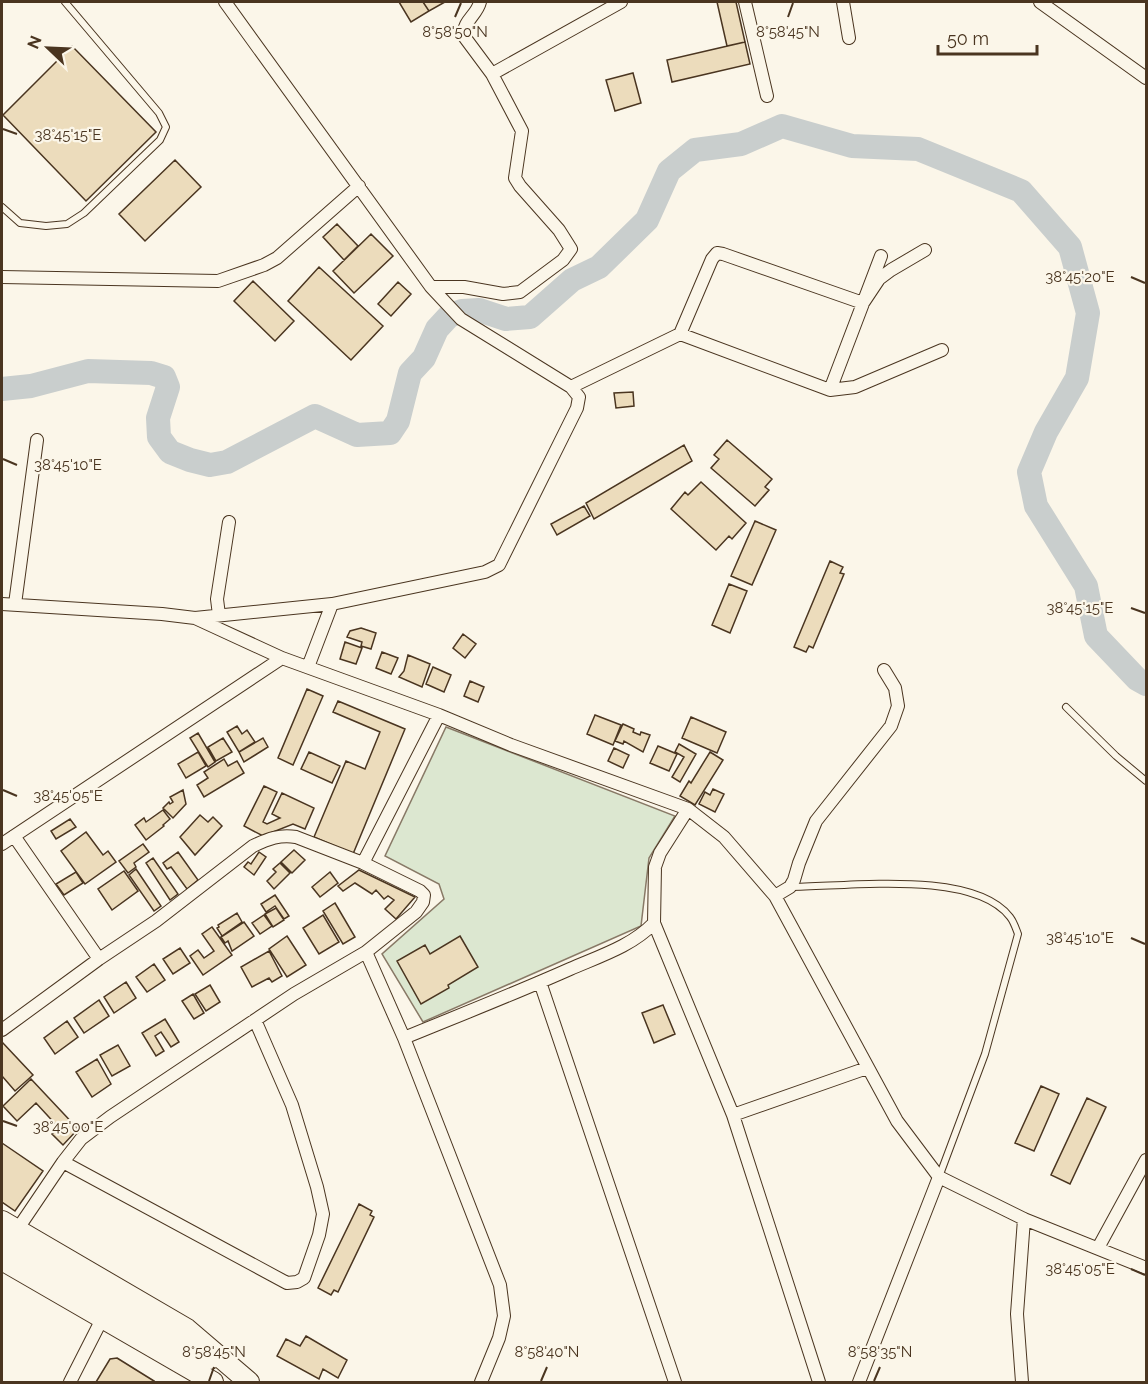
<svg xmlns="http://www.w3.org/2000/svg" width="1148" height="1384" viewBox="0 0 1148 1384" font-family="Raleway,sans-serif">
  <style>
    .green { fill: #dce7d0; stroke: #887966; stroke-width: 1.5 }
    .lines { fill: none; stroke-linecap: round; stroke-linejoin: round }
    .river { stroke: #c9cecd; stroke-width: 24 }
    .building { fill: #ecdcbc; stroke: #4a3520; stroke-width: 1.5 }
    .lane-casing { stroke: #4a3520; stroke-width: 8 }
    .street-casing { stroke: #4a3520; stroke-width: 14 }
    .primary-casing { stroke: #4a3520; stroke-width: 22 }
    .lane { stroke: #fbf6e9; stroke-width: 6 }
    .street { stroke: #fbf6e9; stroke-width: 12 }
    .primary { stroke: #fbf6e9; stroke-width: 20 }
    .ticks { fill: none; stroke: #4a3520; stroke-width: 2 }
    .ticks-label { font-size: 15px; text-anchor: middle; fill: #4a3520; stroke: #fbf6e9; stroke-width: 4.5; stroke-linejoin: round; paint-order: stroke }
  </style>
  <rect width="100%" height="100%" fill="#fbf6e9"/>
  <!-- green -->
  <path class="green" d="M446,727L675,816L649,858L641,926L423,1022L382,954L444,899L439,884L385,856Z"/>
  <g class="lines">
    <!-- river -->
    <path class="river" d="M2,389L31,386L88,371L151,373L164,377L168,387L158,418L159,437L170,452L190,460L210,465L227,462L315,416L357,435L390,433L398,421L410,373L424,358L437,329L449,316L462,311L479,310L506,319L530,317L572,280L599,267L647,220L669,171L695,150L741,144L782,126L852,146L918,149L1021,191L1070,247L1088,313L1077,378L1046,432L1029,472L1036,506L1086,586L1096,636L1137,679L1146,684"/>
  </g>
  <!-- building -->
  <path class="building" d="M399,2H423L429,11L411,22Z
    M423,2H445L429,11Z
    M717,2H736L745,42L727,46Z
    M745,42L750,64L672,82L667,60Z
    M72,46L156,132L86,201L3,115Z
    M633,73L641,103L615,111L606,80Z
    M175,160L201,187L145,241L119,214Z
    M337,224L358,246L344,260L323,237Z
    M371,234L393,256L354,293L333,271Z
    M319,267L383,326L351,360L288,301Z
    M253,281L294,321L275,341L234,301Z
    M398,282L411,294L391,316L378,304Z
    M633,392L634,406L616,408L614,393Z
    M727,440L772,479L765,487L769,490L755,506L711,468L719,459L714,455Z
    M684,445L692,461L594,519L586,503Z
    M701,482L746,523L732,539L729,536L716,550L671,509L685,492L688,495Z
    M584,506L590,516L557,535L551,524Z
    M755,521L776,530L752,585L731,576Z
    M830,561L843,567L840,573L844,574L813,648L809,646L806,652L794,647Z
    M729,584L747,591L730,633L712,625Z
    M361,628L376,633L371,649L361,646L362,642L347,637L350,631Z
    M463,634L476,644L465,658L453,648Z
    M345,642L362,648L356,664L340,659Z
    M382,652L398,658L391,674L376,668Z
    M408,655L430,664L422,687L399,677L404,671Z
    M433,667L451,675L444,692L426,684Z
    M470,681L484,687L478,702L464,696Z
    M307,689L323,696L293,765L278,758Z
    M338,701L405,729L353,854L314,837L346,761L365,769L380,732L333,712Z
    M595,715L621,725L613,745L587,734Z
    M691,717L726,732L717,753L682,738Z
    M623,724L634,729L633,732L640,735L641,732L650,735L643,752L624,741L623,744L615,741Z
    M237,726L242,734L247,730L255,742L239,752L227,732Z
    M198,733L215,762L208,767L190,738Z
    M223,738L232,752L216,761L208,747Z
    M263,738L268,747L244,762L239,752Z
    M679,744L696,754L680,782L672,777L684,757L675,752Z
    M658,746L677,754L669,771L650,763Z
    M614,748L629,755L623,768L608,761Z
    M198,752L206,766L186,778L178,764Z
    M309,752L340,766L332,783L301,769Z
    M710,752L723,760L695,805L680,796L689,781L691,783Z
    M224,759L228,766L237,761L244,773L204,797L197,785L208,778L204,772Z
    M264,786L277,792L263,822L267,824L280,818L272,814L282,793L314,808L305,829L293,824L263,836L244,826Z
    M713,789L724,794L715,812L699,804L705,792L710,795Z
    M183,790L186,804L173,818L163,808L169,802L170,804L173,802L170,797Z
    M163,810L170,819L163,825L164,826L146,840L135,825L144,818L146,822Z
    M200,815L208,822L213,817L222,826L195,855L180,837Z
    M70,819L76,827L56,839L51,831Z
    M86,832L103,855L108,851L116,862L85,884L61,851Z
    M143,844L149,852L134,863L136,867L128,873L119,861Z
    M294,850L305,860L292,873L281,862Z
    M178,852L198,880L187,889L171,867L167,869L163,863Z
    M259,852L266,857L254,875L244,867L248,862L251,864Z
    M153,858L178,894L170,900L146,863Z
    M280,863L290,873L274,889L267,881L276,872L273,869Z
    M136,869L161,906L154,911L129,875Z
    M359,870L415,897L396,919L385,909L394,900L388,896L384,899L376,890L372,894L355,883L343,891L338,886Z
    M124,871L138,891L112,910L98,889Z
    M76,872L83,883L64,895L56,884Z
    M330,872L338,883L320,897L312,887Z
    M275,895L289,916L284,919L275,906L266,912L261,904Z
    M335,903L355,937L343,944L323,911Z
    M276,908L284,920L273,927L265,914Z
    M237,913L242,922L222,936L217,928L219,927L218,925Z
    M264,915L272,926L260,934L252,923Z
    M323,915L339,942L319,954L303,928Z
    M244,922L254,936L232,951L228,941L225,943L221,937Z
    M212,927L232,955L203,975L190,956L198,950L204,958L214,951L202,934Z
    M287,936L306,965L287,977L269,949Z
    M460,936L478,967L448,985L449,988L421,1004L397,961L425,945L430,954Z
    M180,948L190,963L173,974L163,959Z
    M269,951L282,976L272,982L269,978L252,987L241,967Z
    M154,964L165,980L147,992L136,977Z
    M126,982L136,998L114,1013L104,997Z
    M210,985L220,1002L206,1011L195,994Z
    M193,994L204,1013L194,1019L182,1001Z
    M99,1000L109,1016L84,1033L74,1018Z
    M663,1005L675,1034L654,1043L642,1013Z
    M165,1019L179,1042L171,1047L161,1032L155,1036L164,1051L156,1056L142,1033Z
    M67,1021L78,1037L55,1054L44,1038Z
    M2,1042L33,1075L15,1091L2,1076Z
    M118,1045L130,1066L112,1076L100,1055Z
    M97,1059L111,1084L92,1097L76,1072Z
    M31,1079L78,1129L63,1145L52,1134L59,1128L36,1103L17,1121L3,1106Z
    M1041,1086L1059,1094L1034,1151L1015,1143Z
    M1087,1098L1106,1107L1070,1184L1051,1175Z
    M2,1143L43,1171L15,1211L2,1202Z
    M359,1204L372,1211L370,1215L374,1217L338,1292L334,1290L331,1295L318,1288Z
    M306,1336L347,1360L338,1378L323,1369L319,1379L277,1356L286,1339L300,1346Z
    M117,1358L154,1381L153,1382H96L110,1359Z"/>
  <g class="lines">
    <!-- lane casing -->
    <g class="lane-casing">
      <path id="lane" d="M2,207L20,223L46,226L67,224L84,213L160,140L166,127L159,113L65,2
        M1066,707L1116,756L1146,781
        M790,887C846,887 973,869 1010,917C1014,922 1016,929 1018,934L985,1054L939,1177"/>
    </g>
    <!-- street casing -->
    <g class="street-casing">
      <path id="street" d="M225,2L431,287H464L503,294L520,292L563,260L571,249L559,230L520,186L515,178L522,131L492,74L463,35C464,20 477,15 480,2
        M745,2L767,96
        M843,2L849,38
        M1040,2L1146,78
        M492,74L621,2
        M2,277L218,281L264,265L277,258L359,186
        M680,334L712,259L717,253L723,254L863,303L879,279L891,270L925,250
        M571,387L680,334L830,390L855,387L942,350
        M830,390L881,256
        M2,604L162,614L195,618L282,658L2,844
        M15,604L37,440
        M219,615L217,599L229,522
        M195,618L332,604L485,572L499,565L577,408L579,397L571,387L461,319L431,287
        M282,658L439,715L511,745L688,809L724,837L775,896L897,1121L939,1177L1024,1219L1146,1268
        M308,667L332,604
        M14,836L99,959
        M775,896L790,887L794,880L799,863L816,821L891,726L898,706L895,688L884,670
        M654,923L733,1115L819,1382
        M366,952L404,1038L500,1285L504,1316L499,1338L481,1382
        M540,982L675,1382
        M2,1030L99,959L156,921L253,846C268,839 280,834 296,837L363,863L439,715
        M404,1038C460,1015 516,993 570,969C600,956 632,946 654,923L655,867L660,853L688,809
        M733,1115L867,1068
        M63,1162L287,1283L297,1282L304,1278L319,1235L323,1214L317,1187L292,1105L255,1020
        M17,1230L63,1162L81,1139L110,1117L294,994L366,952L416,912L423,902L424,895L420,891L363,863
        M1098,1248L1146,1160
        M70,1382L102,1319
        M859,1382L939,1177
        M1022,1382L1017,1314L1024,1219"/>
    </g>
    <!-- primary casing -->
    <g class="primary-casing">
      <path id="primary" d="M2,1221L187,1329L249,1382
        M2,1240L170,1338L210,1359
        M2,1260L213,1382"/>
    </g>
    <!-- lane -->
    <use href="#lane" class="lane"/>
    <!-- street -->
    <use href="#street" class="street"/>
    <!-- primary -->
    <use href="#primary" class="primary"/>
  </g>
  <!-- ticks -->
  <path class="ticks" d="M455,17L461,3M788,17L793,3M3,129L17,134M1131,277L1145,283M3,459L17,465M1131,608L1145,613M3,790L17,796M1131,938L1145,944M3,1121L17,1126M1131,1269L1145,1275M209,1381L214,1367M541,1381L547,1367M874,1381L880,1367"/>
  <g class="ticks-label">
    <text x="455" y="37">8°58'50"N</text>
    <text x="788" y="37">8°58'45"N</text>
    <text x="68" y="140">38°45'15"E</text>
    <text x="1080" y="282">38°45'20"E</text>
    <text x="68" y="470">38°45'10"E</text>
    <text x="1080" y="613">38°45'15"E</text>
    <text x="68" y="801">38°45'05"E</text>
    <text x="1080" y="943">38°45'10"E</text>
    <text x="68" y="1132">38°45'00"E</text>
    <text x="1080" y="1274">38°45'05"E</text>
    <text x="214" y="1357">8°58'45"N</text>
    <text x="547" y="1357">8°58'40"N</text>
    <text x="880" y="1357">8°58'35"N</text>
  </g>
  <!-- border -->
  <rect width="1148" height="1384" fill="none" stroke="#4a3520" stroke-width="6"/>
  <!-- north arrow -->
  <g transform="translate(48 48) rotate(293)" stroke="#fbf6e9" stroke-width="4.5" paint-order="stroke">
  <path d="M0-4.5L10 22L0 15L-10 22Z" fill="#4a3520"/>
  <text y="-9" font-size="16" font-weight="bold" text-anchor="middle" fill="#4a3520">N</text>
  </g>
  <!-- scale -->
  <path d="M938 45v9h99v-9" fill="none" stroke="#4a3520" stroke-width="3"/>
  <text x="947" y="45" font-size="18" fill="#4a3520" stroke="#fbf6e9" stroke-width="4.5" paint-order="stroke">50 m</text>
</svg>
